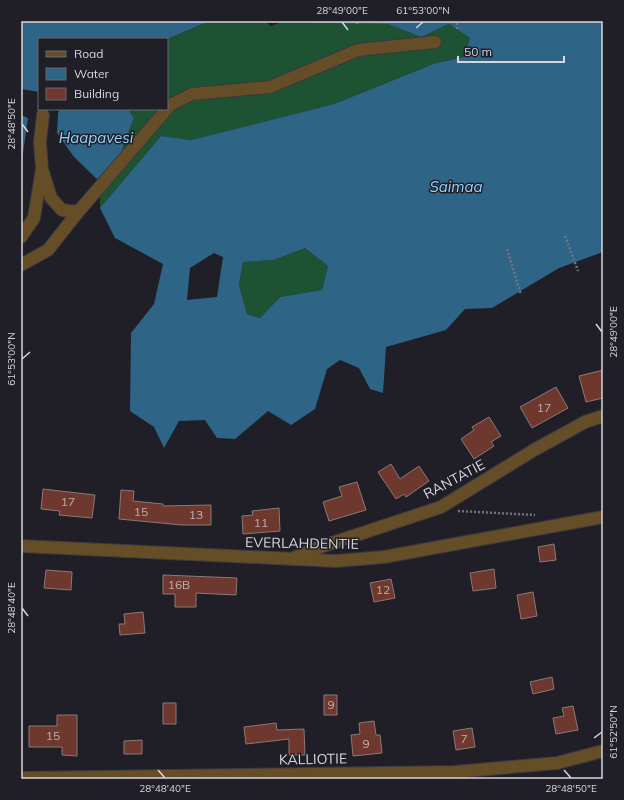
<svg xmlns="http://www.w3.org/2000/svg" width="624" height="800" viewBox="0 0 624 800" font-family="Mulish,sans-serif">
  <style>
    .forest { fill: #1d5233 }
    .water { fill: #2e6485; fill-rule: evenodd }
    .building { fill: #6e382e; stroke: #897b78 }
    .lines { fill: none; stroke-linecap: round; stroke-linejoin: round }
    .minor-casing { stroke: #3a3840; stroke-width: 14 }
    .path { stroke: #75737b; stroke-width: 2.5; stroke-dasharray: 2 2; stroke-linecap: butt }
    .minor { stroke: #644d27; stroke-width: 12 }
    .ticks { fill: none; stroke: #d7d6dc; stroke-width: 1.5 }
    .labels { text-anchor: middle; stroke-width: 3; stroke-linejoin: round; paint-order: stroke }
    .number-label { font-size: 12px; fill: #bdaeb0 }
    .street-label { font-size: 14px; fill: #d7d6dc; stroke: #201e27 }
    .water-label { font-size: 15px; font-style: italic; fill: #95d4fd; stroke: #201e27 }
    .neatline { fill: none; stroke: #d7d6dc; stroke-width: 1.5 }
    .ticks-label { font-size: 10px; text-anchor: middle; fill: #d7d6dc }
  </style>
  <rect width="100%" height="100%" fill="#201e27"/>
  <!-- forest -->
  <path class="forest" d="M210,21H264L271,26L284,21L388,24L421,37L449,24L470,38L464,57L436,63L334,104L191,140L161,136L100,208V182L120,160L124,143L134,118L128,109H167V39Z
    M305,248L328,266L322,290L280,297L260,318L247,314L239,285L243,262L274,260Z"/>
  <!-- water -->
  <path class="water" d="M21,21H210L167,39H39V92L21,89Z
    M310,21H603V252L559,268L492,308L465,309L446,330L386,347L383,393L370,389L359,368L340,360L327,369L315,409L291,425L268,411L235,439L217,438L205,420L179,421L164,448L154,427L130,411L131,333L154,304L163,264L115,238L100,208L161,136L191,140L334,104L436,63L464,57L470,38L449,24L421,37L388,24L317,23ZM305,248L328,266L322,290L280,297L260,318L247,314L239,285L243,262L274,260ZM214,253L223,257L217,297L187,300L190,268Z
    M60,109H128L134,118L124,143L120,160L100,182L74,157L57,133L58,113Z
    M21,115L28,118L21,167Z"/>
  <!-- building -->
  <path class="building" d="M603,370V398L586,402L579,376Z
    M556,387L568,408L532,428L520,407Z
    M489,417L501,436L491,442L494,446L474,459L461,439L474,430L472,427Z
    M391,464L400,479L419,466L429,481L406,497L404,494L396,499L378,472Z
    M357,482L366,510L329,521L323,502L342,496L339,487Z
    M43,489L95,495L92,518L59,515L60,511L41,509Z
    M121,490L134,491L133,501L163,504V506L211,505V525H182L119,519Z
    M279,508L280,531L243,534L242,516L253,515L252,511Z
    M554,544L556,560L540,562L538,547Z
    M494,569L496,588L473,591L470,573Z
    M46,570L72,572L71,590L44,588Z
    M163,575L237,578L236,595L196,593V607H175V594H163Z
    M391,579L395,598L374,602L370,583Z
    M533,592L537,616L521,619L517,595Z
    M143,612L145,633L120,635L119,624H125L124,614Z
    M552,677L554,689L533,694L530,682Z
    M324,695H337V715H324Z
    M163,703H176V724H163Z
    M573,706L578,730L556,734L553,718L564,716L562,708Z
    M57,715H77V756L62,755V747H29V726H57Z
    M374,721L376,735H380L382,753L353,756L351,735L360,734L359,723Z
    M276,723L277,730L304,729L305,755H289V739L246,744L244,727Z
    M472,728L475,747L456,750L453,731Z
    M142,740V754H124V741Z"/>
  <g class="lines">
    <!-- minor casing -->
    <g class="minor-casing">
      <path id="minor" d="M167,108L170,105L192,94L270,87L358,50L435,42
        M43,172L51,198L62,210L78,212
        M21,237L34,218L42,169L40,142L43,115
        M21,265L48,250L78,212L167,109
        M21,546L336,561L384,557L603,517
        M291,559L317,548L441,507L534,450L585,422L603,416
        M21,778L454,772L557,763L603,751"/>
    </g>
    <!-- path -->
    <path class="path" d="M357,24V21
      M457,29V21
      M21,129H25
      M565,236L578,271
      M507,249L521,295
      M458,511L535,515"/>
    <!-- minor -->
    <use href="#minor" class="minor"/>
  </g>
  <!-- ticks -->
  <path class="ticks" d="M342,22L348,30M416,28L423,22M22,124L28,132M596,324L602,332M22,359L30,352M22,608L28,616M594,738L602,732M158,770L165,778M564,770L571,778"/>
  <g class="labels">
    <!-- number labels -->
    <g class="number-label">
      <text x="544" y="412">17</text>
      <text x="68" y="506">17</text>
      <text x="141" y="516">15</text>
      <text x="196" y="519">13</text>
      <text x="261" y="527">11</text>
      <text x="179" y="589">16B</text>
      <text x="383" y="594">12</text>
      <text x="331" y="709">9</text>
      <text x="53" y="740">15</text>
      <text x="464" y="743">7</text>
      <text x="366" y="748">9</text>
    </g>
    <!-- street labels -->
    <g class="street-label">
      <text transform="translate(454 479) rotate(-28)" y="5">RANTATIE</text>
      <text transform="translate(302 543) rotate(1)" y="5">EVERLAHDENTIE</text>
      <text transform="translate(313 759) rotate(-1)" y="5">KALLIOTIE</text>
    </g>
    <!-- water labels -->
    <g class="water-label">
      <text x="96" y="143">Haapavesi</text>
      <text x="456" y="192">Saimaa</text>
    </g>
  </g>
  <!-- border -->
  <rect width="624" height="800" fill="none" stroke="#201e27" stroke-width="44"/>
  <!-- legend -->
  <rect x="38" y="38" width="130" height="72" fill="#201e27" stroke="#69686f"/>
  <rect x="46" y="51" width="20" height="6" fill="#644d27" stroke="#69686f"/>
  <text x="74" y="58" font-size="12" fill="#d7d6dc">Road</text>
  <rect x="46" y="68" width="20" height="12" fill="#2e6485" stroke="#69686f"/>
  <text x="74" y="78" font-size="12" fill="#d7d6dc">Water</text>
  <rect x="46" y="88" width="20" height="12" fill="#6e382e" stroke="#69686f"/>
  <text x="74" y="98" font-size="12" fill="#d7d6dc">Building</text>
  <!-- scale -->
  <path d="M458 56v6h106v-6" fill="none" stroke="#d7d6dc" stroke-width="2"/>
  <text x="464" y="56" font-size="12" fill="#d7d6dc" stroke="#201e27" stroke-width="3" paint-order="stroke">50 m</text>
  <rect x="22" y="22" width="580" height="756" class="neatline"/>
  <g class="ticks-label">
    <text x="342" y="14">28°49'00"E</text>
    <text x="423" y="14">61°53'00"N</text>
    <text transform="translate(11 124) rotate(-90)" y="4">28°48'50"E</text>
    <text transform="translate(613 332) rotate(-90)" y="4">28°49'00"E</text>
    <text transform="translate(11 359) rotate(-90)" y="4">61°53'00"N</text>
    <text transform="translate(11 608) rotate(-90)" y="4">28°48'40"E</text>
    <text transform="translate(613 732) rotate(-90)" y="4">61°52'50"N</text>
    <text x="165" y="792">28°48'40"E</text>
    <text x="571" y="792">28°48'50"E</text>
  </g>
</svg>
